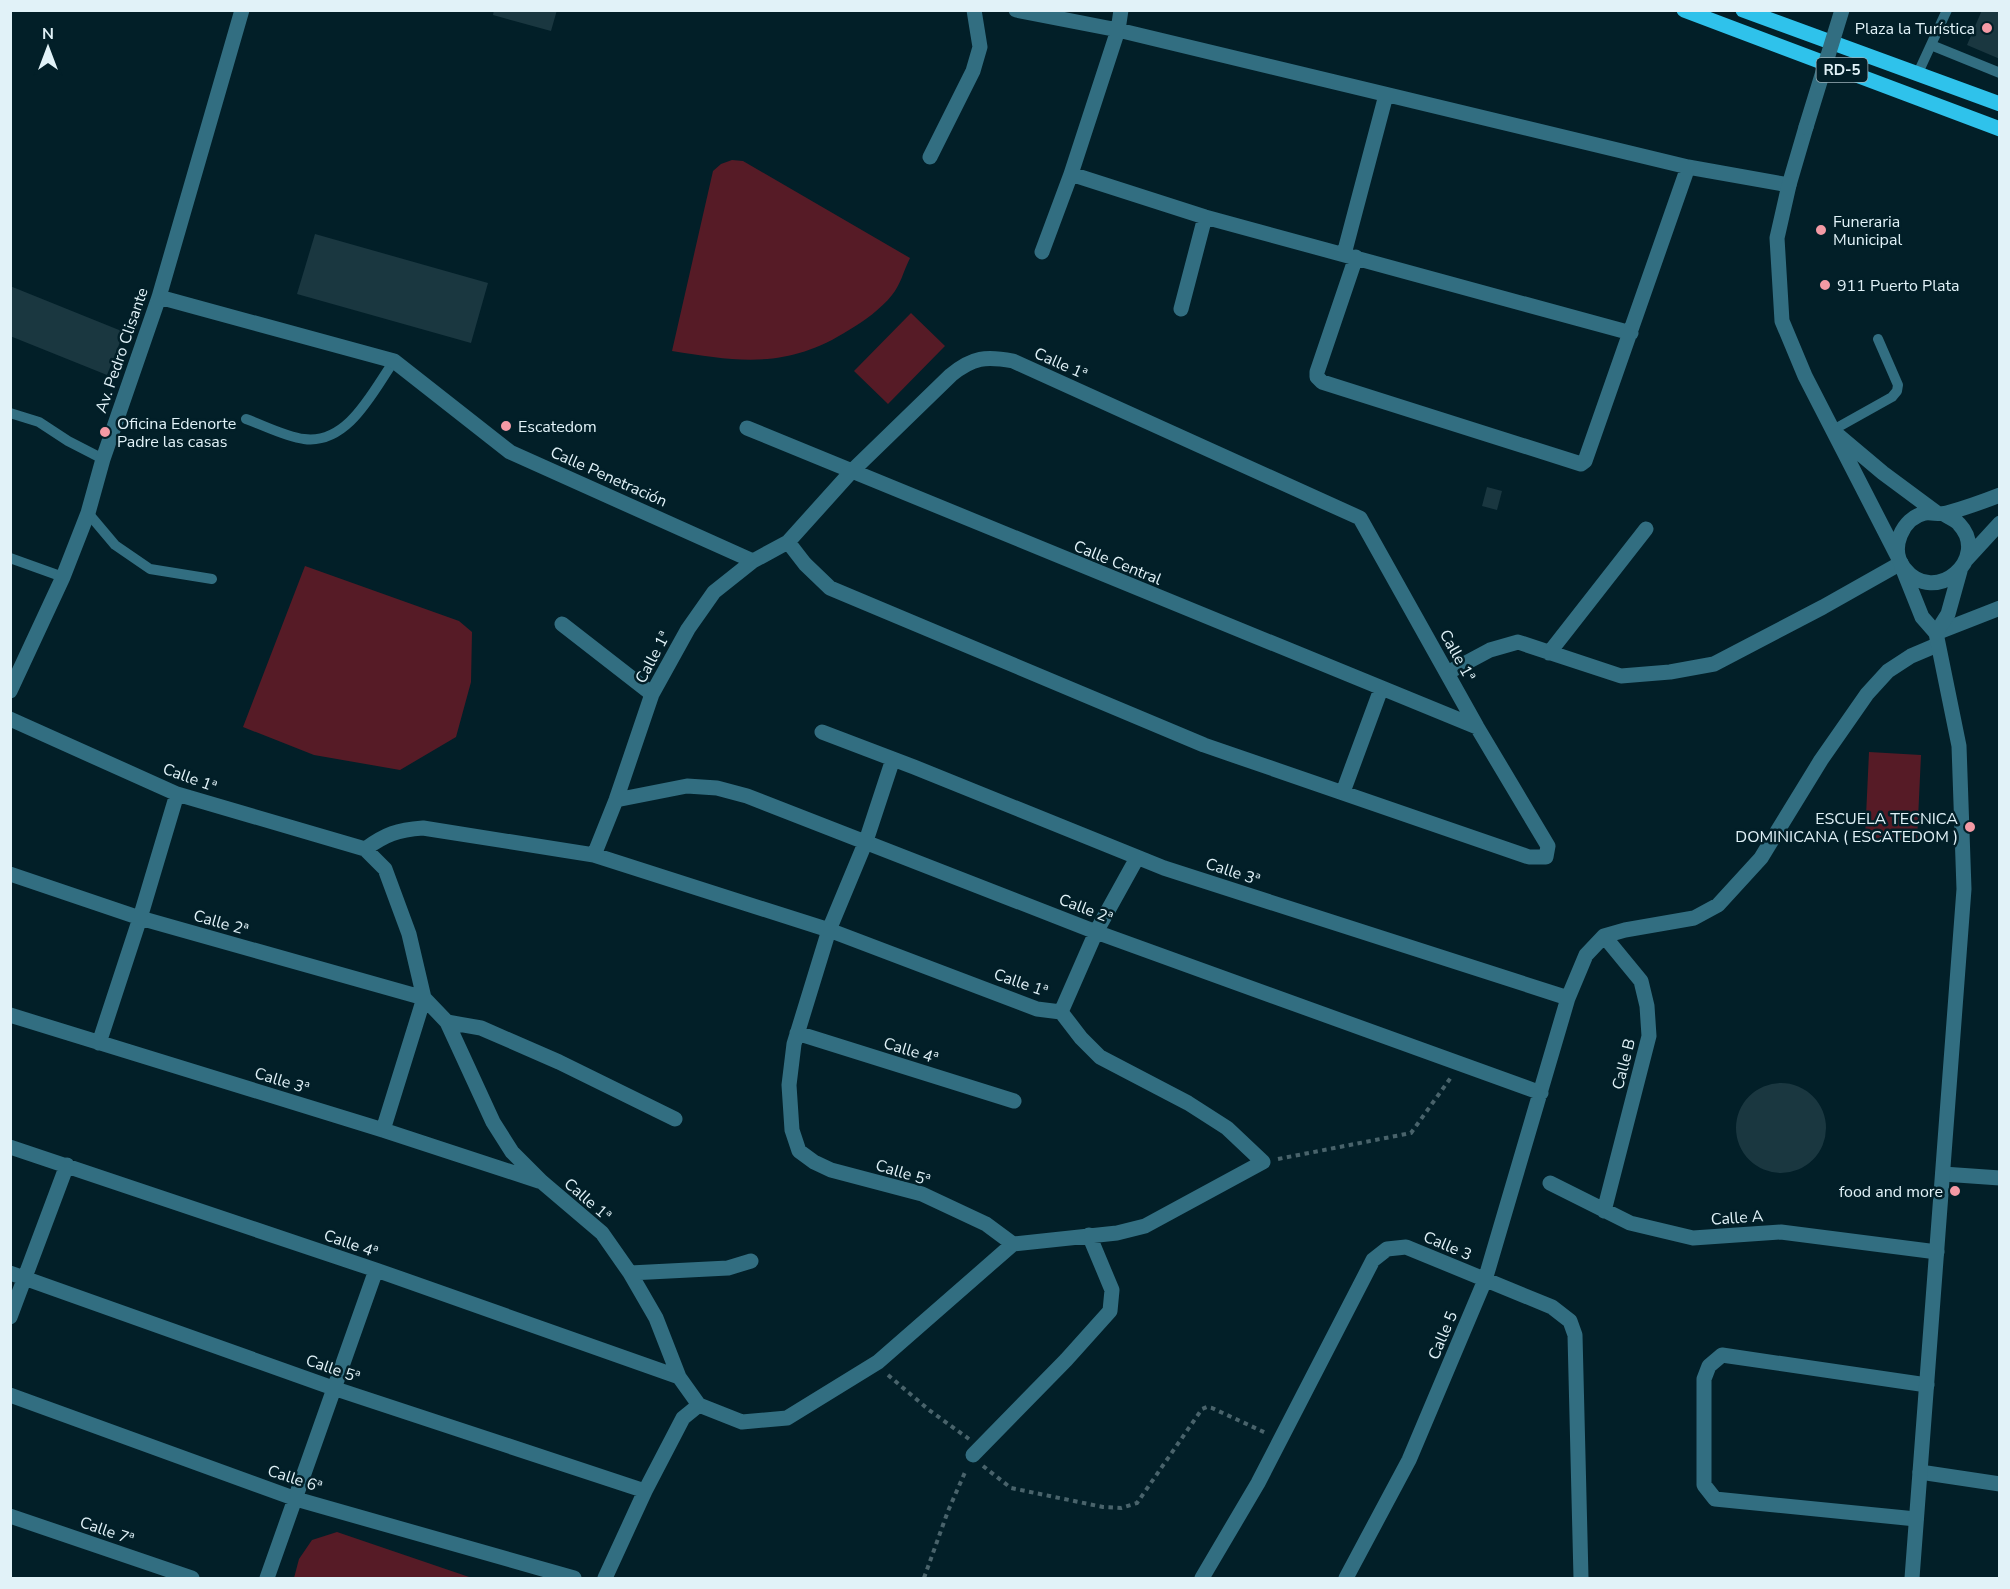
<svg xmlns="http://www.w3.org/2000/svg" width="2010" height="1589" viewBox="0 0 2010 1589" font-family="'Nunito Sans',sans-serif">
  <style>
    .green { fill: #561b26 }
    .building { fill: #1a3740 }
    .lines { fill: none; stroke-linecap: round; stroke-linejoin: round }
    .path { stroke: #49636b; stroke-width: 4; stroke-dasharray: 4.5 4.5; stroke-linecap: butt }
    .service { stroke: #326e81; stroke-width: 10 }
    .minor { stroke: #326e81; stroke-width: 15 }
    .tertiary { stroke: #326e81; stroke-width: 15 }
    .primary { stroke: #2fc2eb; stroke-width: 15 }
    .tertiary-bridge { stroke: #326e81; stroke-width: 15 }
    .poi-dot { fill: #f49aa5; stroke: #021f28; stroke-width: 2 }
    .labels { text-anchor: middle; stroke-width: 5; stroke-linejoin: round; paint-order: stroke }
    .shield { fill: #021f28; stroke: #9eb3ba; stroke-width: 1.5 }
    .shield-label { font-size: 15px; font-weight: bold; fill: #e1f2f8 }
    .poi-label { font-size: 16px; fill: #e1f2f8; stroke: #021f28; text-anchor: start }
    .street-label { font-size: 16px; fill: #e1f2f8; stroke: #021f28 }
  </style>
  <rect width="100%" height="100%" fill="#021f28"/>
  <!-- green -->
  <path class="green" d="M732,160L743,161L910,258C904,270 900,286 892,295C881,309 864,321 849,330C788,369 740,362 672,351L713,171L721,164Z
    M911,313L945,346L888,404L854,371Z
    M305,566L459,621L472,632L471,682L456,737L400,770L314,755L243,727Z
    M1869,752L1921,755L1917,841L1865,838Z
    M337,1532L472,1578H294L299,1559L312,1540Z"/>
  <!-- building -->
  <path class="building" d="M494,10H557L551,31L493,15Z
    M1982,10H2000V59L1967,45Z
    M315,234L488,283L471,343L297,294Z
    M10,286L124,332L107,375L10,336Z
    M1487,487L1502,491L1497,510L1482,506Z
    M1736 1128a45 45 0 1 1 90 0a45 45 0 1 1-90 0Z"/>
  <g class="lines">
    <!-- path -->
    <path class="path" d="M1278,1159L1411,1133L1452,1076
      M888,1375L929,1410L969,1439
      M983,1466L1011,1488L1103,1507L1121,1508L1137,1503L1202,1409L1207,1407L1212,1408L1266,1433
      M924,1578L948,1511L966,1470"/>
    <!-- service -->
    <path class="service" d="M1931,45L2000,73
      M1918,73L1947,10
      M10,413L39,422L68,441L103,459
      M246,419C263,425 286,437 304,439C348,445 373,391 394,361
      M1833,430L1892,397L1897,391L1898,385L1878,339
      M88,513L115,545L150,569L212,579
      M10,558L63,577"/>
    <!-- minor -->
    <path class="minor" d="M1016,10L1118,30L1688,167L1789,185
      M930,157L973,71L980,47L974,10
      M1071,174L1205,217L1631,333
      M1042,252L1071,174L1118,30L1121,10
      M1344,254L1386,95
      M1356,257L1317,372V377L1322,382L1581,464L1585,461L1688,167
      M159,297L394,361L510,452L753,561
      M1181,309L1205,217
      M747,428L1477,727
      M562,624L652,694
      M1936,633L2000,608
      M1549,653L1646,529
      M1447,673L1490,650L1518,642L1621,676L1670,672L1714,664L1823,607L1901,563
      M10,691L63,577L88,513L103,459L159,297L242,10
      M10,719L177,794L365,849L385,869L409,934L424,998L447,1022L493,1122L512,1152L542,1182L602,1233L630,1273L656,1318L679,1377L699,1405
      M822,732L914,767L1164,868L1568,998
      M893,759L866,841L829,930L794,1044L789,1085L792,1130L799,1151L814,1162L831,1170L922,1194L986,1224L1013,1244
      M1343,792L1381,689
      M616,800L687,786L717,788L747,796L1096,932L1541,1093
      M365,849C386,834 397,830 423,828L594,855L829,930L1037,1009L1061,1012
      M594,855L616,800L652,694L688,629L714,592L753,561L788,542L851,472L951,375C973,357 986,356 1013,361L1360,518L1477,727L1548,846L1546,857H1529L1204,745L830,588L805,564L788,542
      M10,874L140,918L424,998L383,1130
      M1604,936L1641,981L1647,1006L1649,1036L1604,1211
      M1061,1012L1096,932L1137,858
      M10,1015L383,1130L539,1181
      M447,1022L481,1028L559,1062L675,1119
      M797,1033L1014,1101
      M99,1043L140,918L177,794
      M10,1147L376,1270L679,1377
      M1943,1174L2000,1178
      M1550,1183L1630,1223L1693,1238L1781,1232L1937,1252
      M10,1273L333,1388L645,1491
      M630,1273L728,1268L751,1261
      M10,1317L67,1165
      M10,1395L296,1499L574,1578
      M699,1405L742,1422L787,1418L878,1362L1013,1244L1117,1233L1145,1226L1263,1162L1227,1128L1188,1103L1100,1057L1081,1038L1061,1012
      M973,1455L1066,1360L1110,1311L1112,1290L1089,1235
      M1920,1472L2000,1484
      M10,1516L192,1578
      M1916,1519L1715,1499L1704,1485V1379L1709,1366L1722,1355L1927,1385
      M267,1578L376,1270
      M605,1578L645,1491L683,1418L699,1405
      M1202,1578L1258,1483L1373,1260L1387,1249L1406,1247L1552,1307L1570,1321L1575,1335L1581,1578
      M1346,1578L1409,1460L1485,1280L1568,998L1586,955L1604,936L1625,930L1694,918L1718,905L1761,858L1821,760L1867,694L1888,671L1911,656L1937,645"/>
    <!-- tertiary -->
    <path class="tertiary" d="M1806,127L1789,185L1777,238L1782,321L1805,376L1899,559
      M1839,436L1883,473L1937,513
      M1944,514C1948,517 1956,520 1959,524C1991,558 1935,608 1904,568C1889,549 1902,518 1925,513C1932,512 1940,515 1947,513C1965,508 1982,502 2000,495
      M1966,560L2000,523
      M1902,567L1922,617L1936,633L1959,746L1964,889L1912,1578
      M1936,633L1948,614L1960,571"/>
    <!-- primary -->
    <path class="primary" d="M1684,10L2000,129
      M1743,10L2000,104"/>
    <!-- tertiary-bridge -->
    <path class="tertiary-bridge" d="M1806,127L1842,10"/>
  </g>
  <!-- markers -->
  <g class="poi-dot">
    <circle cx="1987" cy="28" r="6"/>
    <circle cx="1821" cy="230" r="6"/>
    <circle cx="1825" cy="285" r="6"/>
    <circle cx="506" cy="426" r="6"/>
    <circle cx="105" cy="432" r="6"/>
    <circle cx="1970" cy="827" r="6"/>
    <circle cx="1955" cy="1191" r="6"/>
  </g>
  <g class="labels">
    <!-- shield labels -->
    <rect class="shield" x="1816.5" y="58" width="51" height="24" rx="4.5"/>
    <g class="shield-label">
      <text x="1842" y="75">RD-5</text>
    </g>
    <!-- poi labels -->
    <g class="poi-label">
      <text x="1975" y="34" text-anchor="end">Plaza la Turística</text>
      <text x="1833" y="227">Funeraria<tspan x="1833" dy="18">Municipal</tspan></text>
      <text x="1837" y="291">911 Puerto Plata</text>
      <text x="117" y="429">Oficina Edenorte<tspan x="117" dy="18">Padre las casas</tspan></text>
      <text x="518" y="432">Escatedom</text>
      <text x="1958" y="824" text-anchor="end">ESCUELA TECNICA<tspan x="1958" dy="18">DOMINICANA ( ESCATEDOM )</tspan></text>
      <text x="1943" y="1197" text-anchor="end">food and more</text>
    </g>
    <!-- street labels -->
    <g class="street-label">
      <text transform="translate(121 350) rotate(-71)" y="6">Av. Pedro Clisante</text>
      <text transform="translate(1061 363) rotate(24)" y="6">Calle 1ª</text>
      <text transform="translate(609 476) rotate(24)" y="6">Calle Penetración</text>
      <text transform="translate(1118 562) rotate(22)" y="6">Calle Central</text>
      <text transform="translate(1458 655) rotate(61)" y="6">Calle 1ª</text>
      <text transform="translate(652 657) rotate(-62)" y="6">Calle 1ª</text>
      <text transform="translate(190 777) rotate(20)" y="6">Calle 1ª</text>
      <text transform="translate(1233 871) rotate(18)" y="6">Calle 3ª</text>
      <text transform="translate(1086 908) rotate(21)" y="6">Calle 2ª</text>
      <text transform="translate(221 922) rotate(16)" y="6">Calle 2ª</text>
      <text transform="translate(1021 982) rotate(19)" y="6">Calle 1ª</text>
      <text transform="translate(911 1050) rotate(17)" y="6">Calle 4ª</text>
      <text transform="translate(1623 1064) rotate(-76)" y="6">Calle B</text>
      <text transform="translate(282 1080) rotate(17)" y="6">Calle 3ª</text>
      <text transform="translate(903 1172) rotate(17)" y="6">Calle 5ª</text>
      <text transform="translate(588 1199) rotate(41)" y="6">Calle 1ª</text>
      <text transform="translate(1737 1217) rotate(-4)" y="6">Calle A</text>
      <text transform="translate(351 1243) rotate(19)" y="6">Calle 4ª</text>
      <text transform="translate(1448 1245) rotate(23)" y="6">Calle 3</text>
      <text transform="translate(1442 1335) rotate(-67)" y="6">Calle 5</text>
      <text transform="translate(333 1368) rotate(19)" y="6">Calle 5ª</text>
      <text transform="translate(295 1478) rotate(18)" y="6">Calle 6ª</text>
      <text transform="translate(107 1530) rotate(19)" y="6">Calle 7ª</text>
    </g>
  </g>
  <!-- border -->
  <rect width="2010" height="1589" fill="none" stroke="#e1f2f8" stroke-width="24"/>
  <!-- north arrow -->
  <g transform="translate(48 48)" stroke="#021f28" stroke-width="4.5" paint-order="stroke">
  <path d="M0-4.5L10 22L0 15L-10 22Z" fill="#e1f2f8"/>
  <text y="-9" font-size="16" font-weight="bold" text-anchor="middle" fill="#e1f2f8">N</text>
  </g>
</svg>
